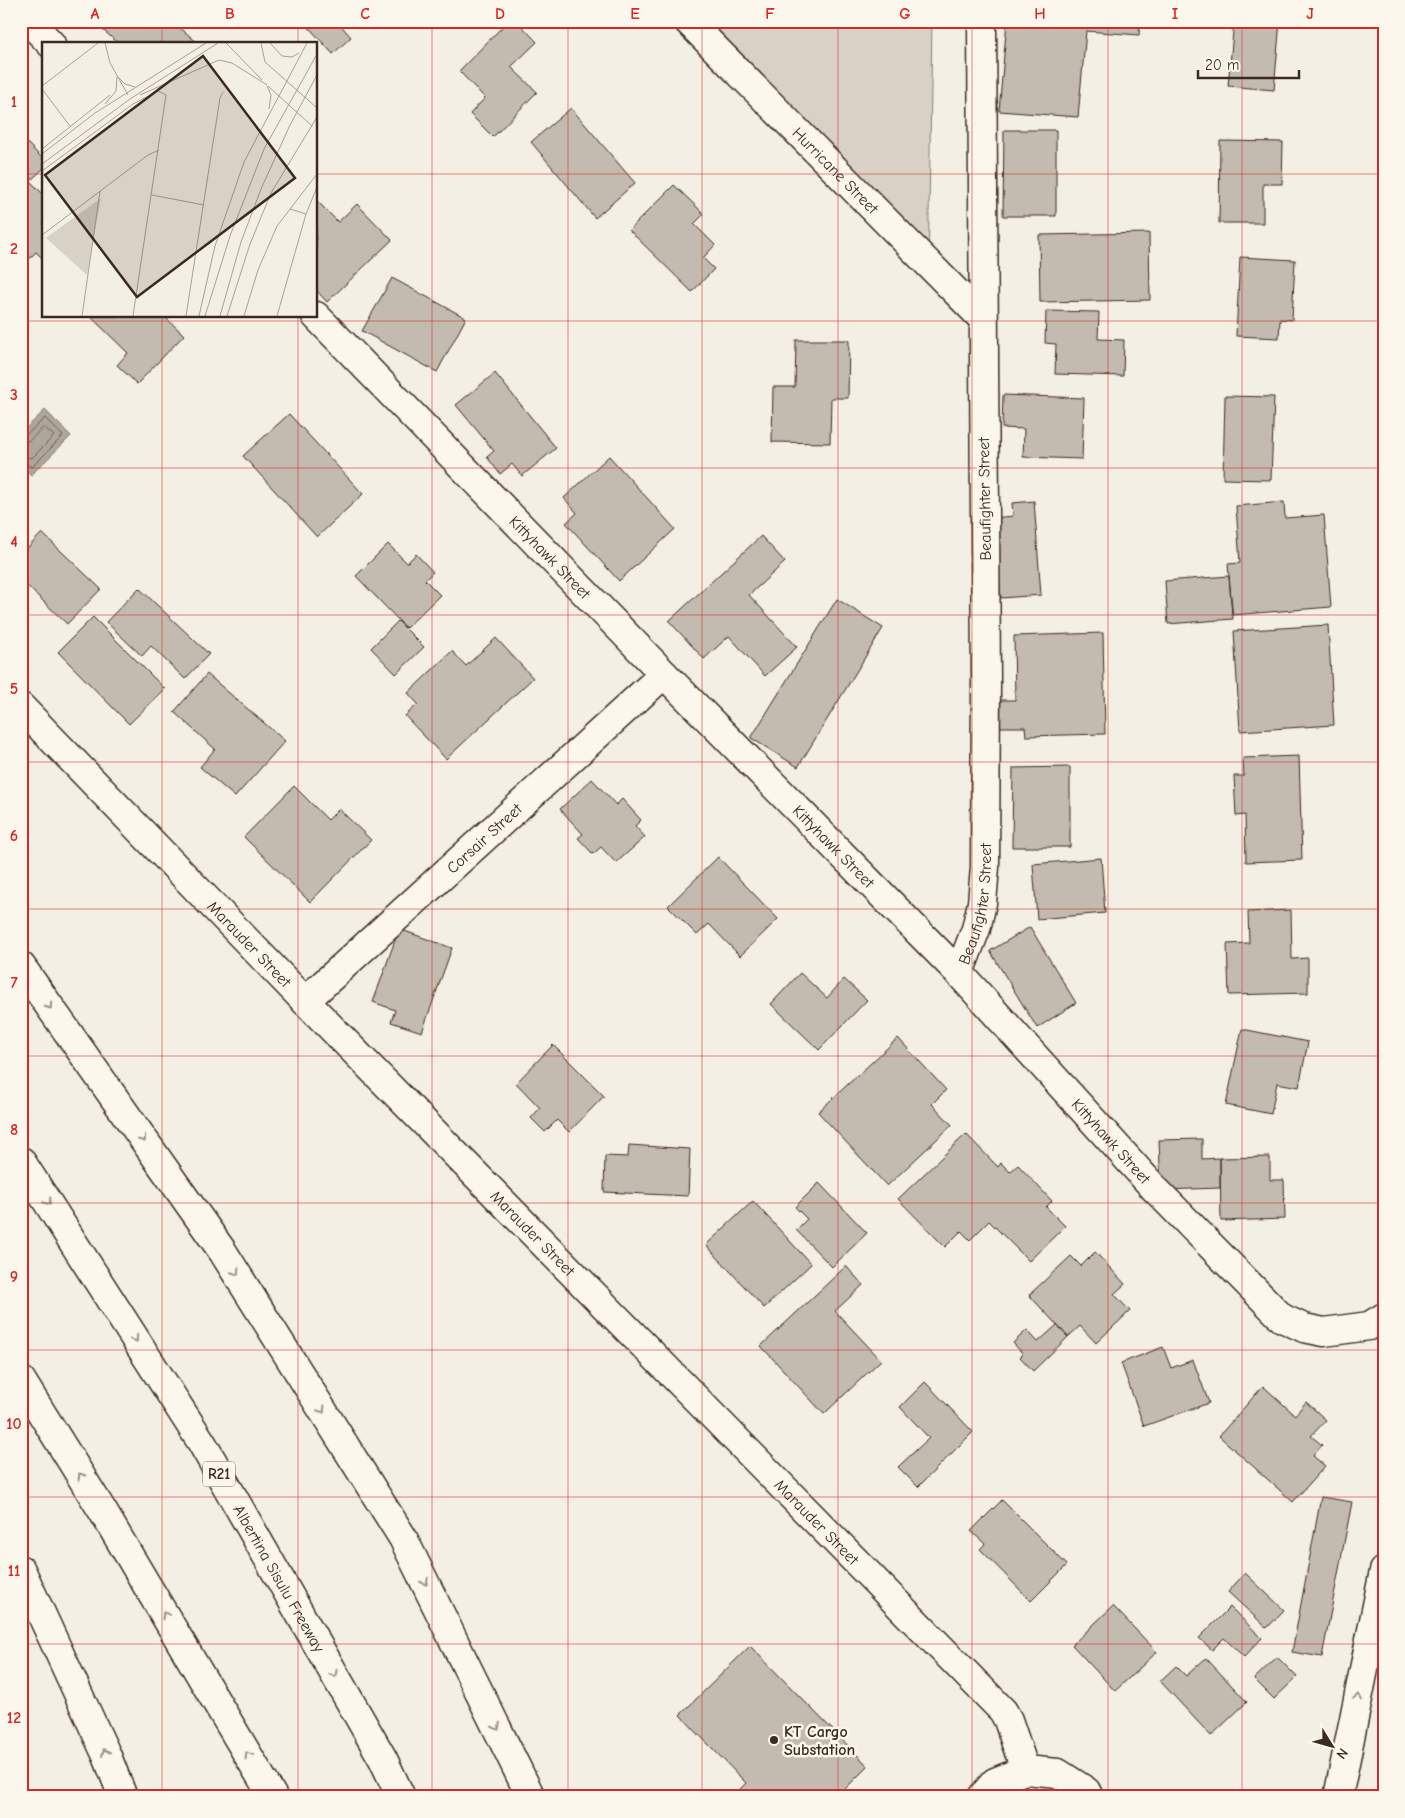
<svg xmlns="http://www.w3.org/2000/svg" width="1405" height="1818" viewBox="0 0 1405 1818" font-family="'Comic Neue',sans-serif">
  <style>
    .green { fill: #d8d1c6; stroke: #8a7e72 }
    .water { fill: #afa69a; stroke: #817468 }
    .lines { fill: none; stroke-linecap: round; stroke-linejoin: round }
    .shore { stroke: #695c50; stroke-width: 1 }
    .building { fill: #c3bbb0; stroke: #3b2a1e }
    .minor-casing { stroke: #3b2a1e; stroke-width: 31 }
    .major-casing { stroke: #3b2a1e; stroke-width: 31 }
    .highway-casing { stroke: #3b2a1e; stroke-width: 31 }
    .minor { stroke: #fbf7ec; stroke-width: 28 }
    .major { stroke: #fbf7ec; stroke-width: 28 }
    .highway { stroke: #fbf7ec; stroke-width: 28 }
    .oneway { stroke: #9b9085 }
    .grid { fill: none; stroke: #d62828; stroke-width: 1; stroke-opacity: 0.55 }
    .poi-dot { fill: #3b2a1e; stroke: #fbf7ec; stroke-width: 2 }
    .labels { text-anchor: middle; stroke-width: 5; stroke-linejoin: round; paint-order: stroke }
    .shield { fill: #fbf7ec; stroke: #75685c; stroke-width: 1 }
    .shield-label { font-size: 15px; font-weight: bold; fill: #3b2a1e }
    .street-label { font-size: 16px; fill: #3b2a1e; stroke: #fbf7ec }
    .poi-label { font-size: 16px; font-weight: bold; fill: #3b2a1e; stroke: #fbf7ec; text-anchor: start }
    .inset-road { fill: none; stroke: #a9a095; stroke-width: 1 }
    .view { fill: #3b2a1e; fill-opacity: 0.15; stroke: #3b2a1e; stroke-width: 2.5 }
    .inset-edge { fill: none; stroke: #3b2a1e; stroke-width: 2.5 }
    .neatline { fill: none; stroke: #d62828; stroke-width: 2 }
    .grid-label { font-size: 16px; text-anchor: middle; font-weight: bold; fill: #d62828 }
  </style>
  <rect width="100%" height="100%" fill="#f3efe4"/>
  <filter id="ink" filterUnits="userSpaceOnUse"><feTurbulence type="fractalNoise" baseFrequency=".02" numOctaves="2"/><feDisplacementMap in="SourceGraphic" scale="10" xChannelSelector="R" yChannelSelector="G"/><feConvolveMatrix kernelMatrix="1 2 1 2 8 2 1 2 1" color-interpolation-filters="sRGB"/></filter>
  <g filter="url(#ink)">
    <!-- green -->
    <path class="green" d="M687,21H932L928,281Z"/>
    <!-- water -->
    <path class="water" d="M45,410L71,436L31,475L21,465V433Z"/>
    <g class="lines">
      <!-- shore -->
      <path class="shore" d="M21,436L26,435L45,418L63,436L32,467L21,462
        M21,443L30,440L44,427L54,436L32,458L21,456"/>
    </g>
    <!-- building -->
    <path class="building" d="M100,21H182L178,26L199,44H116L117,42L97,25Z
      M303,21H337L351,37L333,54Z
      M508,21H517L537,42L511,67L537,92L493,137L470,114L485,98L459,71Z
      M1007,21H1140L1139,35L1086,31L1078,117L999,111Z
      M1234,21H1280L1274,90L1228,86Z
      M571,108L635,183L595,218L531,142Z
      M1004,130H1056V216H1003Z
      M21,137L44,160V168L30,181L44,195V260L36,252L25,263L21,259Z
      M1220,141L1283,142L1282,184H1263V223H1219Z
      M674,185L704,214L694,224L715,245L703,258L714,269L692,292L629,230Z
      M316,200L338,222L357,204L392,240L327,302L316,290Z
      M1149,233L1150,300L1040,302L1039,235Z
      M1240,257L1295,260L1292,320L1280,319L1279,338L1236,336Z
      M392,278L466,318L437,372L362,331Z
      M1046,311L1099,312L1098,339L1124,340L1123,376L1055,374L1056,344L1045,343Z
      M90,316H164L184,335L137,384L117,365L128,353Z
      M796,340H849L848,398H831L830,443L772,442L773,387H795Z
      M495,373L556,448L522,476L512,464L500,474L487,457L494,451L456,405Z
      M1003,395L1084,398L1082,459L1023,457L1024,429L1002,428Z
      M1225,396L1274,397L1271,480L1223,479Z
      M289,414L363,494L317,537L243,456Z
      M609,456L675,529L619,581L566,523L577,513L564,498Z
      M1034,501L1041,595L1001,598L994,518L1013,516L1012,503Z
      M1284,502L1285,518L1324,515L1331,607L1232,615L1228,564L1240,563L1236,506Z
      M42,533L101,589L67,624L21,580V555Z
      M761,536L785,562L749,595L797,647L765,676L729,636L704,659L669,621Z
      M388,544L407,563L416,554L433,572L425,580L440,595L406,628L356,576Z
      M1229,576L1233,619L1168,624L1165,581Z
      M139,588L209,654L185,679L151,646L142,656L106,622Z
      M837,599L883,628L798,767L751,738Z
      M93,617L165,689L129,724L58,652Z
      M398,621L424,647L396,674L371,648Z
      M1328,625L1334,725L1240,731L1234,631Z
      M1103,633L1105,734L1026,736L1025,727H995V700H1015L1014,636Z
      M496,638L533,678L446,759L405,716L418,704L408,693L452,651L466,666Z
      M207,674L285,741L235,797L200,767L215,749L174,712Z
      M1299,756L1302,860L1246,862L1245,815L1236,816L1234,776H1244L1243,758Z
      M1070,767V847H1012L1013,768Z
      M592,779L616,805L622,799L641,820L635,826L645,837L616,863L601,847L593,854L578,838L583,834L560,809Z
      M294,786L328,820L339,809L371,840L310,902L244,837Z
      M718,857L778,919L740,956L709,924L697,935L668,906Z
      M1101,858L1105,913L1037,919L1033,864Z
      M1291,910L1292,959L1308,958V993L1229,995L1227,944L1249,943L1248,912Z
      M1030,927L1076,1003L1037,1028L990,951Z
      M399,929L452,948L422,1032L391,1022L395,1010L373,1002Z
      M800,973L827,998L844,979L867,1000L819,1050L771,1004Z
      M1242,1029L1308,1042L1299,1087L1277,1083L1271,1114L1226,1105Z
      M898,1038L946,1090L932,1104L952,1125L887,1186L818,1112Z
      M553,1045L604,1096L569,1132L557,1120L545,1132L531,1118L540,1108L516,1083Z
      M966,1134L998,1167L1001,1163L1010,1172L1018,1165L1052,1201L1046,1207L1065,1226L1029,1261L989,1221L970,1240L961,1231L945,1247L898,1199Z
      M1202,1139V1159L1220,1158V1188L1161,1190L1159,1140Z
      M629,1145L690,1149L688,1196L604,1192L605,1156L628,1157Z
      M1270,1157V1180H1284L1285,1219L1221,1221L1220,1158Z
      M819,1183L867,1233L832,1267L796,1230L807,1219L795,1207Z
      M753,1201L811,1264L764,1308L706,1245Z
      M1095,1252L1125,1284L1114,1294L1130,1311L1096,1343L1080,1326L1068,1337L1029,1295L1071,1256L1081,1266Z
      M846,1266L863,1285L835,1311L881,1360L824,1414L761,1346Z
      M1057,1325L1068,1337L1033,1371L1020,1357L1023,1354L1013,1343L1027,1330L1038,1342Z
      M1163,1347L1171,1368L1193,1360L1209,1403L1144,1426L1121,1363Z
      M925,1382L973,1432L918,1487L898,1467L929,1438L900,1407Z
      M1263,1386L1295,1415L1306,1402L1326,1420L1311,1436L1322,1445L1313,1456L1325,1466L1293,1502L1219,1436Z
      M1321,1497L1352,1502L1322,1657L1292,1652Z
      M1002,1500L1067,1565L1031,1601L980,1549L985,1544L971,1531Z
      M1245,1573L1284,1610L1267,1628L1228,1592Z
      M1113,1606L1157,1652L1115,1691L1072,1645Z
      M1230,1607L1262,1638L1244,1657L1224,1638L1212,1650L1199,1638Z
      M750,1646L868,1766L837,1797H741L737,1792L746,1783L680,1715Z
      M1277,1657L1297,1677L1274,1699L1254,1679Z
      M1206,1658L1247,1702L1211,1736L1160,1681L1176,1666L1186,1676Z"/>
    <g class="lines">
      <!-- minor casing -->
      <g class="minor-casing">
        <g id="minor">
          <path d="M29,21L51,44"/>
          <path id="s1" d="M688,21L983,319"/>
          <path id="s2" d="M316,316L664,674L959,973L1156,1190L1282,1318L1304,1328L1324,1332L1369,1326L1384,1317"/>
          <path id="s3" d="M21,707L305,1001L1003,1711L1008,1720L1025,1770"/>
          <path id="s4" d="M959,973L976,929L982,903L985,867L986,682L982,21"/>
          <path id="s5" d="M305,1001L664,674"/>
          <path d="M982,1797L995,1782L1025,1770L1058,1773L1086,1791L1089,1797"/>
        </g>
      </g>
      <!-- major casing -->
      <g class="major-casing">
        <path id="major" d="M1338,1797L1384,1571"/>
      </g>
      <!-- highway casing -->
      <g class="highway-casing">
        <g id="highway">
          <path d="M21,966L223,1252L403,1538L531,1797"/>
          <path id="s6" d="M21,1161L202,1443L383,1759L401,1797"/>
          <path d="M21,1380L102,1510L273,1797"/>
          <path d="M21,1570L107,1756L123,1797"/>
        </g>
      </g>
      <!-- minor -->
      <use href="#minor" class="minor"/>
      <!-- major -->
      <use href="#major" class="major"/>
      <!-- highway -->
      <use href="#highway" class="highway"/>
    </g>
    <!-- one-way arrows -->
    <defs><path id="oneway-chevron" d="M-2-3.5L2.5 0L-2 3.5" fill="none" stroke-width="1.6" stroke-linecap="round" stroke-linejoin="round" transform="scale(1.25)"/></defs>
    <g class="oneway">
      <use href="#oneway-chevron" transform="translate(49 1006) rotate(55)"/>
      <use href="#oneway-chevron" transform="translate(143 1139) rotate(55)"/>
      <use href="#oneway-chevron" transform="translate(48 1202) rotate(57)"/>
      <use href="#oneway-chevron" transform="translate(236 1272) rotate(58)"/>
      <use href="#oneway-chevron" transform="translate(135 1339) rotate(57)"/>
      <use href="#oneway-chevron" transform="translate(322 1410) rotate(58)"/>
      <use href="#oneway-chevron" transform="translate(81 1476) rotate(-122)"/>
      <use href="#oneway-chevron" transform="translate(425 1582) rotate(64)"/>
      <use href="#oneway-chevron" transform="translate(165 1615) rotate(-121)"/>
      <use href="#oneway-chevron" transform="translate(334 1674) rotate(60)"/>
      <use href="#oneway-chevron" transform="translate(1358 1697) rotate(-79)"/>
      <use href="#oneway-chevron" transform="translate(497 1727) rotate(64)"/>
      <use href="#oneway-chevron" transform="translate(105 1752) rotate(-114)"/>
      <use href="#oneway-chevron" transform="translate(248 1755) rotate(-121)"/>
    </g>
  </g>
  <!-- grid -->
  <path class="grid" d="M162,21V44M298,21V44M432,21V1797M568,21V1797M702,21V1797M838,21V1797M972,21V1797M1108,21V1797M1242,21V1797M21,174H44M316,174H1384M162,316V1797M298,316V1797M21,321H1384M21,468H1384M21,615H1384M21,762H1384M21,909H1384M21,1056H1384M21,1203H1384M21,1350H1384M21,1497H1384M21,1644H1384"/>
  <!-- markers -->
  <circle class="poi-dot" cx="774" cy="1740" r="5"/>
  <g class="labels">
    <!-- shield labels -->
    <rect class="shield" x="203" y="1461.5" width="32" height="25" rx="4"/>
    <g class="shield-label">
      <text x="219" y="1479">R21</text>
    </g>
    <!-- street labels -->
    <g class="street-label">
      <text dy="6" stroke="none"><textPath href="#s1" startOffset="210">Hurricane Street</textPath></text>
      <text transform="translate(984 499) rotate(-91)" y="6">Beaufighter Street</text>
      <text dy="6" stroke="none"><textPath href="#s2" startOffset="336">Kittyhawk Street</textPath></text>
      <text dy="6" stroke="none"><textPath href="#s5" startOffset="242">Corsair Street</textPath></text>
      <text dy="6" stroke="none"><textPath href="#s2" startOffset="741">Kittyhawk Street</textPath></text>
      <text dy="6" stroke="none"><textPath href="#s4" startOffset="72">Beaufighter Street</textPath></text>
      <text dy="6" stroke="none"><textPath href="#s3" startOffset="329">Marauder Street</textPath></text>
      <text dy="6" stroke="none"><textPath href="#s2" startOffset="1146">Kittyhawk Street</textPath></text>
      <text dy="6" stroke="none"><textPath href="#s3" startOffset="734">Marauder Street</textPath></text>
      <text dy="6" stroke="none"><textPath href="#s3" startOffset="1139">Marauder Street</textPath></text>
      <text dy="6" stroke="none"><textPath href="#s6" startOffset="491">Albertina Sisulu Freeway</textPath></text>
    </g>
    <!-- poi labels -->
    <g class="poi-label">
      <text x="784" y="1737">KT Cargo<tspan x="784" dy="18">Substation</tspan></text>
    </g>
  </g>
  <!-- overview -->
  <g transform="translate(42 42)">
    <rect width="275" height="275" fill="#f3efe4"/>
    <path d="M59,156L45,233L4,196Z" fill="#d8d1c6"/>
    <path class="inset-road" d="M63,1L68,21L86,53M184,1L220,38M219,1L223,20L275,66M228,1L240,14L250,15L257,11M75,34L83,42L93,45M0,44L56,1M225,44L229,53L227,67M226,44L270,84M0,47L28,84M98,53L177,18L190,21L225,43M63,62L74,49L75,35M0,107L68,53M0,112L53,71L164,1M0,122L88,57L176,1M0,129L91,62L116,49L124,53L91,274M110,153L162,163M248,167L264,172M0,193L106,113L117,108M40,274L58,149M144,274L178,56L181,50M157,274L173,204L202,120L265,1M163,274L188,194L222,107L275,12M178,274L199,200L219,147L248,83L275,33M185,274L208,202L229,151L275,75M202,274L216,228L235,184L275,132M235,274L264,172L275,145"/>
    <path class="view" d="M161,14L253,136L95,255L3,133Z"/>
    <rect width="275" height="275" class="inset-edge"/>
  </g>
  <!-- margin -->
  <rect width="1405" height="1818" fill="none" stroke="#fbf7ec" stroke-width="55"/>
  <!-- north arrow -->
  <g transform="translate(1332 1746) rotate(127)" stroke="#fbf7ec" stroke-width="4" paint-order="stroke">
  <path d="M0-4L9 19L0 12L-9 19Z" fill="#3b2a1e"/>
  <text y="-8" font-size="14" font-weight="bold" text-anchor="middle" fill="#3b2a1e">N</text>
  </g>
  <!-- scale -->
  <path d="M1198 70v8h101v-8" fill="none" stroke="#3b2a1e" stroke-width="2.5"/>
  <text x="1205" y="70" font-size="15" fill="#3b2a1e" stroke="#fbf7ec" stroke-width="4" paint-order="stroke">20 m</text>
  <rect x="28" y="28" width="1350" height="1762" class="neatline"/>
  <g class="grid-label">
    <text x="95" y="19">A</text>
    <text x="230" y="19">B</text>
    <text x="365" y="19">C</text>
    <text x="500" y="19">D</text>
    <text x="635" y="19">E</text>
    <text x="770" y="19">F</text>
    <text x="905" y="19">G</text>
    <text x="1040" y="19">H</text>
    <text x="1175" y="19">I</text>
    <text x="1310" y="19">J</text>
    <text x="14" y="107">1</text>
    <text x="14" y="254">2</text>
    <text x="14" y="400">3</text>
    <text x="14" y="547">4</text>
    <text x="14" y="694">5</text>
    <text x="14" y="841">6</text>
    <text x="14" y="988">7</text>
    <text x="14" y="1135">8</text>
    <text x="14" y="1282">9</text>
    <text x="14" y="1429">10</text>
    <text x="14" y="1576">11</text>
    <text x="14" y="1723">12</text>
  </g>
</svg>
